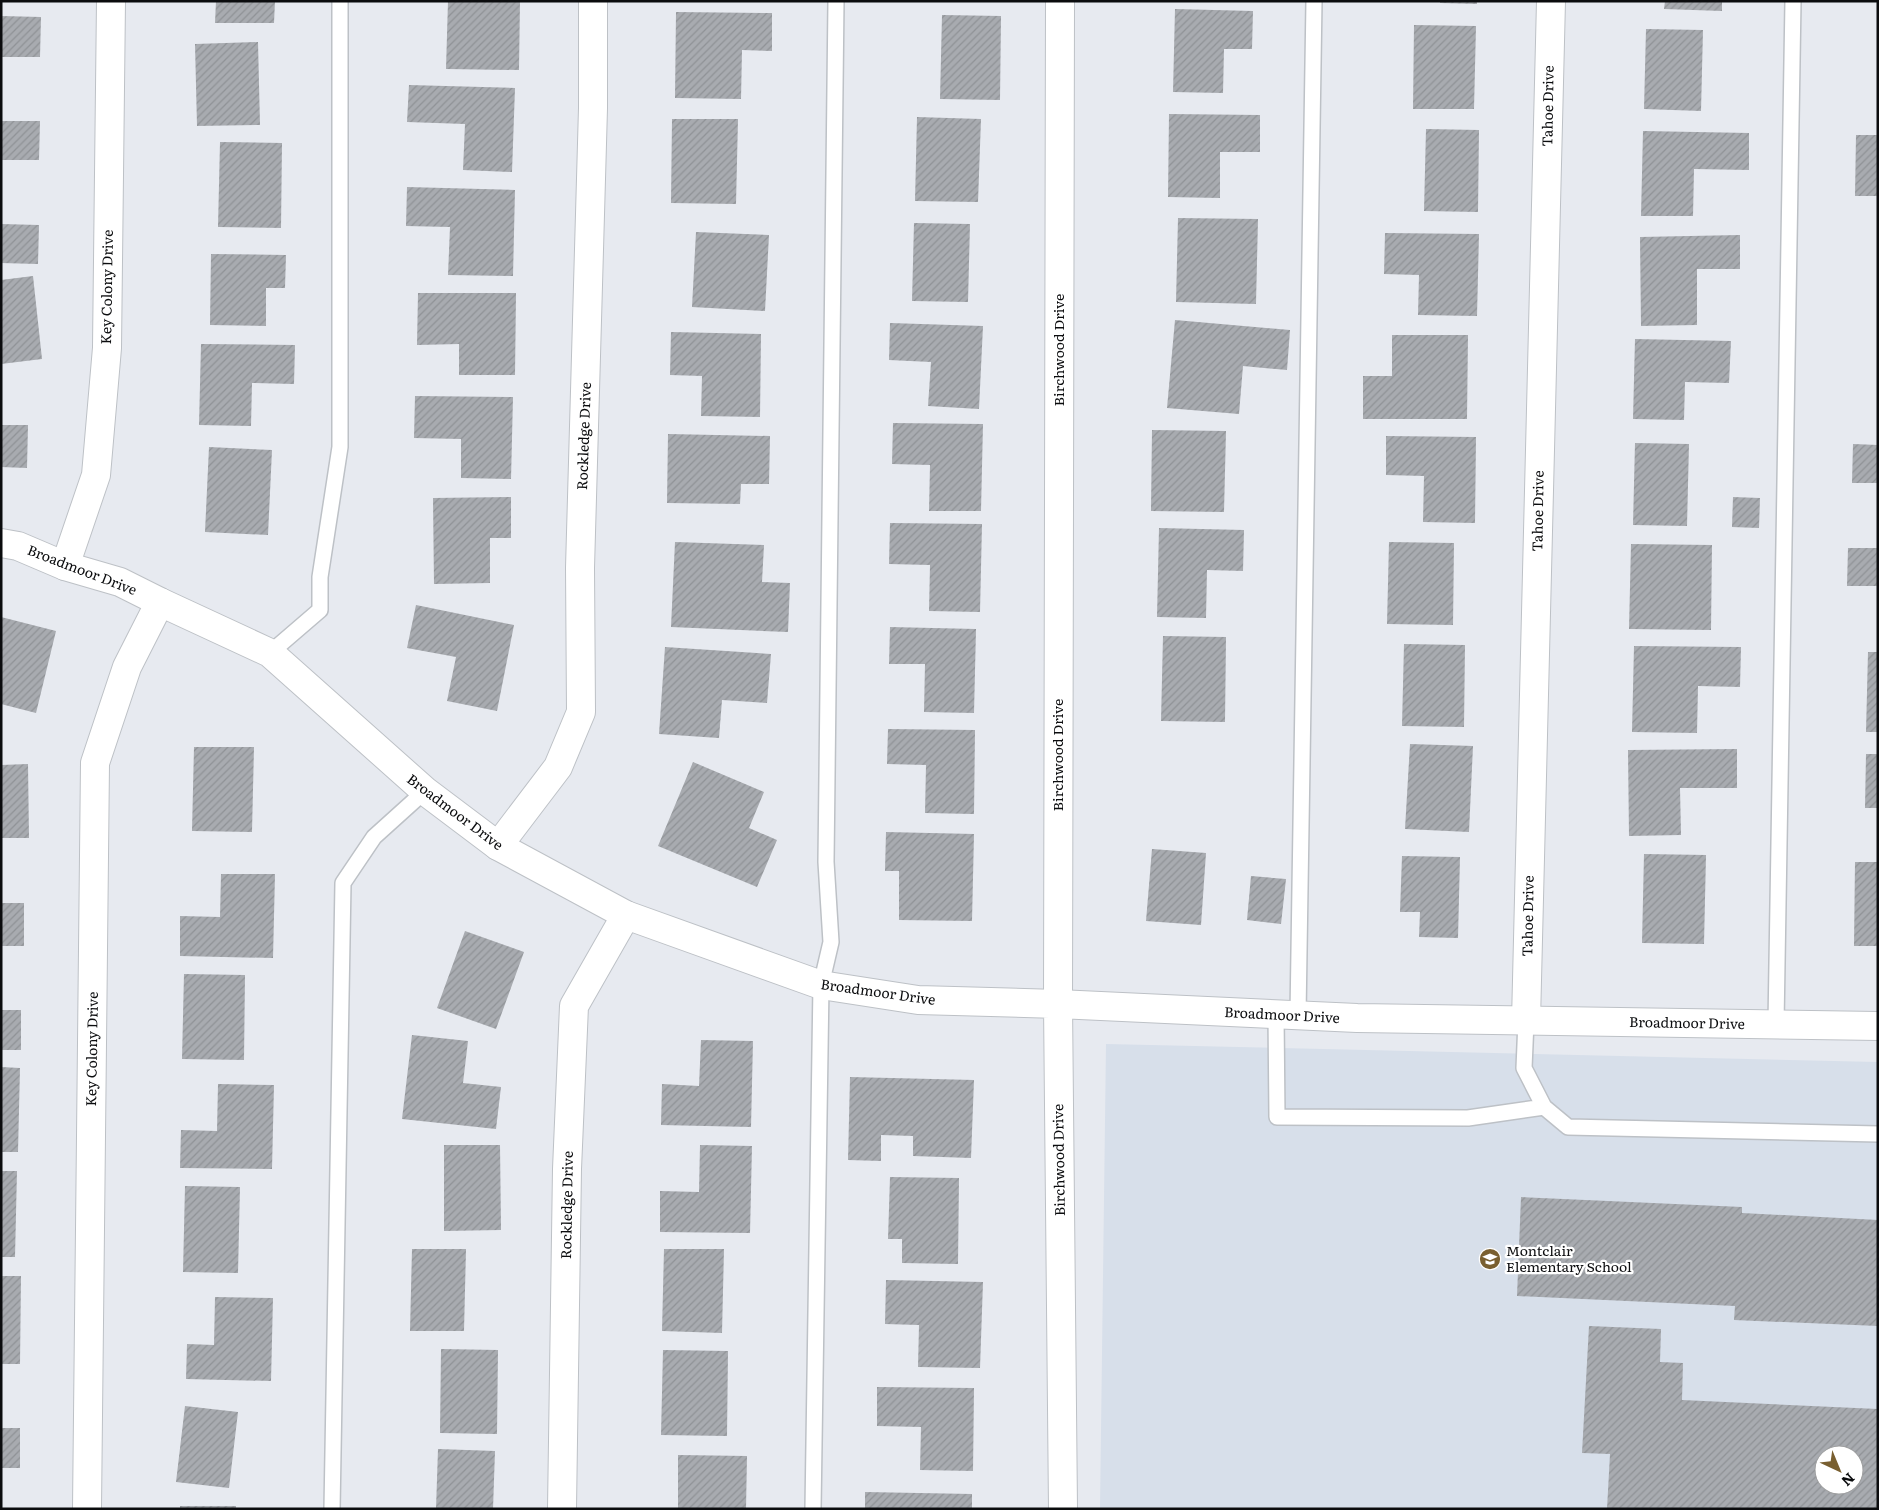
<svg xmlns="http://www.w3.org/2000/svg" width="1879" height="1510" viewBox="0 0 1879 1510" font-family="Literata,serif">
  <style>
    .built { fill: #d7dfea; fill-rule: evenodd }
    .building { fill: url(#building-hatch); fill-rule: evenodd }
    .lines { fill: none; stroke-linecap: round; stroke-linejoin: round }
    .service-casing { stroke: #bdc1c6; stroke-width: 18 }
    .minor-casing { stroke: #bdc1c6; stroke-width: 30 }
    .tertiary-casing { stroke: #bdc1c6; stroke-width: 30 }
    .service { stroke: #fff; stroke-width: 15 }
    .minor { stroke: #fff; stroke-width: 28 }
    .tertiary { stroke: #fff; stroke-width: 28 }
    .labels { text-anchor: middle; stroke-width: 4.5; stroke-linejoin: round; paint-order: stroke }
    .street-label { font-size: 14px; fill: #0b0c0e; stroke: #fff }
    .poi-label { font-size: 14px; fill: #0b0c0e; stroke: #fff; text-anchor: start }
  </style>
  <defs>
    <pattern id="building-hatch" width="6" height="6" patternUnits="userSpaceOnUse" patternTransform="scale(1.25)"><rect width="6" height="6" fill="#a8abb0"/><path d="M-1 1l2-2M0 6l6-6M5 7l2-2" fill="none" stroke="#8f9296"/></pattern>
  </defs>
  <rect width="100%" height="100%" fill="#e7eaf0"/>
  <!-- built -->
  <path class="built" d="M1106,1044L1878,1062V1509H1100ZM1824,1455H1854V1485H1824Z"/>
  <!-- building -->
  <path class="building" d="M216,1H275L274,23H215Z
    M448,1H520L519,70L446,69Z
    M1440,1H1477V4L1440,3Z
    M1665,1H1722V11L1664,9Z
    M1175,9L1253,11L1252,49H1224L1223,93L1173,92Z
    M676,12L772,13V51L742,50L741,99L675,98Z
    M942,15L1001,16L1000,100L940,99Z
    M1,16L41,17L40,57H1Z
    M1414,25L1476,26L1474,109H1413Z
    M1646,29L1703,30L1701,111L1644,109Z
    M258,42L260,125L197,126L195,44Z
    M409,85L515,88L512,172L463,170L465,124L407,122Z
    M1169,114L1260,115V152H1220V198L1168,197Z
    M917,117L981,119L978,202L915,201Z
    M672,119H738L736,204L671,203Z
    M1,121H40L39,160H1Z
    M1426,129L1479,130L1478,212L1424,211Z
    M1643,131L1749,133V170L1694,169L1693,216H1641Z
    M1856,135H1878V196H1855Z
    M220,142L282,143L281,228L218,227Z
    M407,187L515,190L513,276L448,275L450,227L406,226Z
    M1178,218L1258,219L1256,304L1176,302Z
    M914,223L970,224L968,302L912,301Z
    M1,224L39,225L38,264L1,263Z
    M696,232L769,235L765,311L692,307Z
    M1385,233L1479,234L1477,316L1418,315L1419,275L1384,274Z
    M1740,235V269H1697V325L1641,326L1640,237Z
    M211,254L286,255L285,288H266V326L210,325Z
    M33,276L42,359L1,364V280Z
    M418,293H516L515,375H459V344L417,345Z
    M1175,320L1290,330L1287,370L1243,366L1239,414L1167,408Z
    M890,323L983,326L979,409L928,406L931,362L889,360Z
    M671,332L761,334L760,417L701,416L702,376L670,375Z
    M1392,335H1468L1467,419H1363V376H1392Z
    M1635,339L1731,341L1729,383L1685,382L1684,420L1633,419Z
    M201,344L295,345L294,384L252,383L251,426L199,425Z
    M415,396L513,397L511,479L461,478V439L414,438Z
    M893,423L983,424L981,511H929L930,465L892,464Z
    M1,425H28L27,468L1,467Z
    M1152,430L1226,431L1224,512L1151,511Z
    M668,434L770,436L769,484H741L740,504L667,503Z
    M1386,436L1476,437L1475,523L1423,522L1424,476L1386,475Z
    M1635,443L1689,444L1687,526L1633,525Z
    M1853,444L1878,445V483H1852Z
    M209,447L272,450L268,535L205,532Z
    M511,497V538H490V583L434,584L433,498Z
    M1733,497L1760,498L1759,528L1732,527Z
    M890,523L982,524L980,612L929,611L930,565L889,564Z
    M1159,528L1244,530L1243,571L1207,570L1206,618L1157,617Z
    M675,542L764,545L762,582L790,583L788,632L671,627Z
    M1389,542L1454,543L1453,625L1387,624Z
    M1631,544L1712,545L1711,630L1629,629Z
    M1848,548H1878V586H1847Z
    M416,605L514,625L497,711L447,701L456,657L407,648Z
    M1,617L56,631L36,713L1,704Z
    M890,627L976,629L974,713L924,712L925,664H889Z
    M1163,636L1226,637L1225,722L1161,721Z
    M1404,644L1465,645L1464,727L1402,726Z
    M1634,646L1741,647L1740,687L1698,686L1697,733L1632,732Z
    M665,647L771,654L767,703L722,700L719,738L659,734Z
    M1868,652H1878V732H1866Z
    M888,729L975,730L974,814L925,813L926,765L887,764Z
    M1410,744L1473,746L1469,832L1405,829Z
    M194,747H254L252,832L192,831Z
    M1737,749V788H1680L1681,835L1629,836L1628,750Z
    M1866,754H1878V808H1865Z
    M693,762L764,792L749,828L777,840L757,887L658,846Z
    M28,764L29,838H1V765Z
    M886,832L974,834L972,921L899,920V871H885Z
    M1152,849L1206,853L1201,925L1146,921Z
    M1644,854L1706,855L1704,944L1642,943Z
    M1402,856L1460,857L1458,938L1419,937L1420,912H1400Z
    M1855,862H1878V946H1854Z
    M221,874H275L273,958L180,956V916L220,917Z
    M1251,876L1286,879L1281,924L1247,920Z
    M1,903H24V946H1Z
    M465,931L524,952L496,1029L437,1008Z
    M184,974L245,975L244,1060L182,1059Z
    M1,1010H21V1050H1Z
    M412,1035L468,1041L463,1083L501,1087L496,1129L402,1119Z
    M701,1040L753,1041L751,1127L661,1125L662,1084L699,1086Z
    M1,1067L20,1068L18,1152H1Z
    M850,1077L974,1080L971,1158L913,1156V1136L881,1135V1161L848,1160Z
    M218,1084L274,1085L272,1169L180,1168L181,1130L217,1131Z
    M444,1145H500L501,1230L444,1231Z
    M700,1145L752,1146L750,1233L660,1232V1191L699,1192Z
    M1,1171H17L15,1257H1Z
    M890,1177L959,1178L958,1264L902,1263V1239H888Z
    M185,1186L240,1187L238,1273L183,1272Z
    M1521,1197L1742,1207V1213L1878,1220V1326L1734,1320L1735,1306L1517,1296Z
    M412,1249H466L464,1331H410Z
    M664,1249H724L722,1333L662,1331Z
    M1,1276H21L20,1364H1Z
    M886,1280L983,1282L980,1368L918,1367L919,1325L885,1324Z
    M215,1297L273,1298L271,1381L186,1379L187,1344L214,1345Z
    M1589,1326L1661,1329L1660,1362L1683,1363L1682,1400L1878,1409V1509H1607L1610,1454L1582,1453ZM1824,1455H1854V1485H1824Z
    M441,1349L498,1350L497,1434L440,1433Z
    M663,1350L728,1351L727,1436L661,1435Z
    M877,1387L974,1388L973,1471L920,1470L921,1427L877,1426Z
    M185,1406L238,1412L229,1488L176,1482Z
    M1,1428H20V1468H1Z
    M438,1449L495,1451L493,1509H436Z
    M678,1455L747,1456L746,1509H678Z
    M865,1492L972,1494V1509H865Z
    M180,1506H236V1509H180Z"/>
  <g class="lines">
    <!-- service casing -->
    <g class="service-casing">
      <path id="service" d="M270,653L320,610V577L340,447V1
        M1276,1015L1277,1117L1468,1118L1544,1107
        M1298,1015L1314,1
        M1526,1021L1524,1068L1544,1107L1568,1127L1878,1134
        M1776,1024L1793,1
        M332,1509L343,883L374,837L425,791
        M813,1509L821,985L831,942L826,862L836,1"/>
    </g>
    <!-- minor casing -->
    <g class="minor-casing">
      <path id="minor" d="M65,566L96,475L107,348L111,1
        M498,846L558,767L581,712L580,568L593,108V1
        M1058,1004L1060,1
        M1526,1021L1551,1
        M87,1509L95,763L127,667L160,602
        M562,1509L567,1169L574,1006L626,915"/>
    </g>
    <!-- tertiary casing -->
    <g class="tertiary-casing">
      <path id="tertiary" d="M1,543L18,546L65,566L120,582L160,602L270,653L425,791L498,846L626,915L821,985L918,1000L1058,1004L1357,1018L1878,1026
        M1058,1004L1063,1509"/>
    </g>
    <!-- service -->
    <use href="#service" class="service"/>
    <!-- minor -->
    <use href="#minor" class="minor"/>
    <!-- tertiary -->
    <use href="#tertiary" class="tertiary"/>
  </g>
  <!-- icons -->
  <defs>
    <g id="school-disc" transform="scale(1.125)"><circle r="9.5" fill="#795f30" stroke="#fff"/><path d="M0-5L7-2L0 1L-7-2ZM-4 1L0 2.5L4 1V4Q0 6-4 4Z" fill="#fff"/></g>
  </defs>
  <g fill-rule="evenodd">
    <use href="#school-disc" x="1490" y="1259"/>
  </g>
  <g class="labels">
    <!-- street labels -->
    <g class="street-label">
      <text transform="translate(1548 106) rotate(-89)" y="5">Tahoe Drive</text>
      <text transform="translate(107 287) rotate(-89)" y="5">Key Colony Drive</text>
      <text transform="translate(1059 350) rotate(-90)" y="5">Birchwood Drive</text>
      <text transform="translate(584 436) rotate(-88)" y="5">Rockledge Drive</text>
      <text transform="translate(1538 511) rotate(-89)" y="5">Tahoe Drive</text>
      <text transform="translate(82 570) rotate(21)" y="5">Broadmoor Drive</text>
      <text transform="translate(1058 755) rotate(-90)" y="5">Birchwood Drive</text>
      <text transform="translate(455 812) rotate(37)" y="5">Broadmoor Drive</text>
      <text transform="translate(1528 916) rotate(-89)" y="5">Tahoe Drive</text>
      <text transform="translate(878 992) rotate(8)" y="5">Broadmoor Drive</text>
      <text transform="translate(1282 1015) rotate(3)" y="5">Broadmoor Drive</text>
      <text transform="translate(1687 1023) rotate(1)" y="5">Broadmoor Drive</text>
      <text transform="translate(92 1049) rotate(-89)" y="5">Key Colony Drive</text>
      <text transform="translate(1059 1160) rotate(-91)" y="5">Birchwood Drive</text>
      <text transform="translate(567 1205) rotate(-89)" y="5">Rockledge Drive</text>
    </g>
    <!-- poi labels -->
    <g class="poi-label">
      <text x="1506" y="1256">Montclair<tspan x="1506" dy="16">Elementary School</tspan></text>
    </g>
  </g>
  <!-- border -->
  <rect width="1879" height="1510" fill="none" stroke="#0b0c0e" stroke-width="5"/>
  <!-- north arrow -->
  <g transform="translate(1839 1470) rotate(136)"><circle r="24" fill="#ffffff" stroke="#9d9e9f"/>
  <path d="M0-4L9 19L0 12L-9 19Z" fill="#795f30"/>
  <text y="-8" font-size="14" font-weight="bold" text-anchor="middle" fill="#0b0c0e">N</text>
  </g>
</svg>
